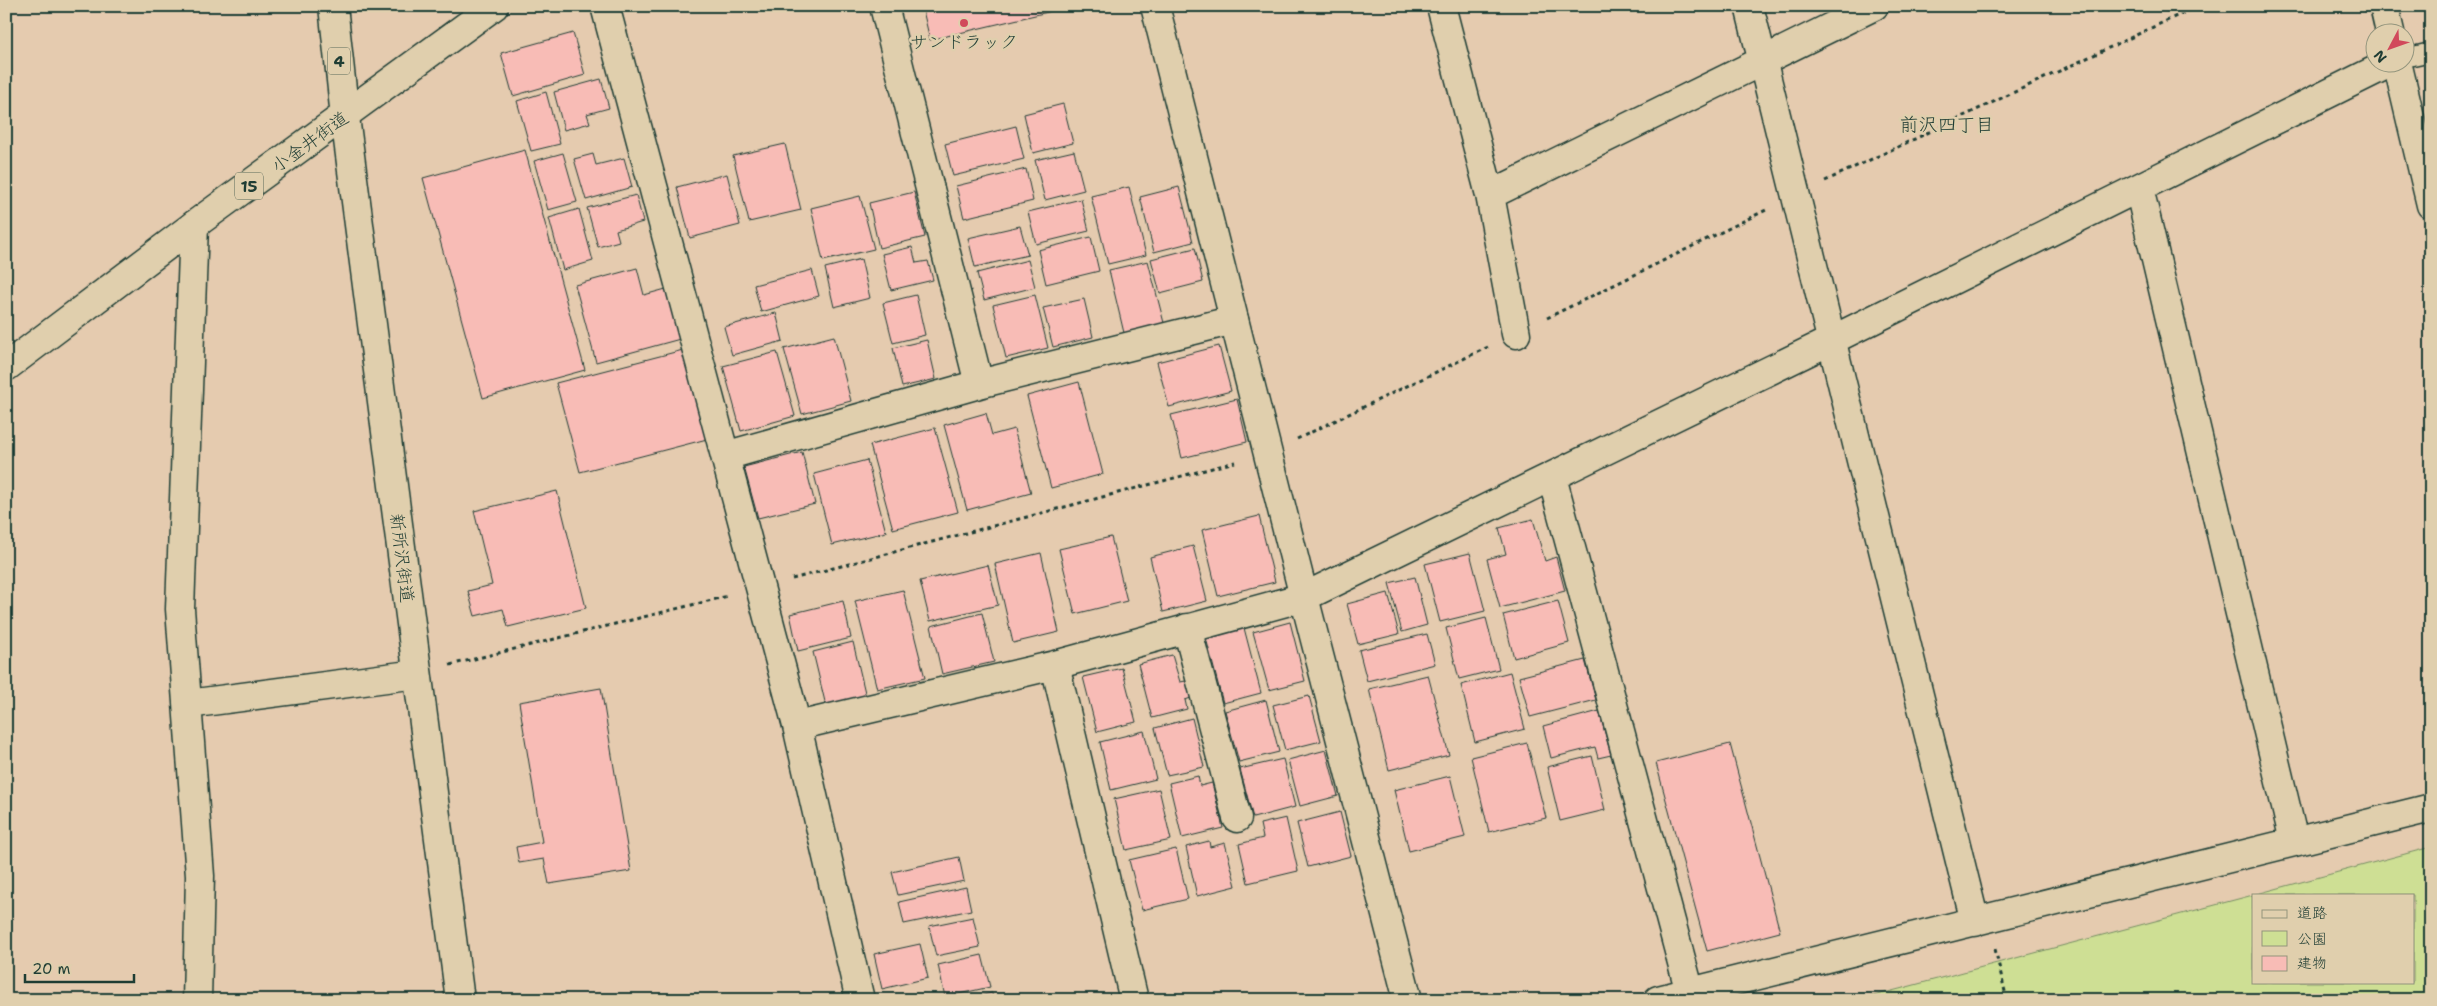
<svg xmlns="http://www.w3.org/2000/svg" width="2437" height="1006" viewBox="0 0 2437 1006" font-family="'Shantell Sans','Klee One',sans-serif">
  <style>
    .green { fill: #cedf94; stroke: #768e64 }
    .building { fill: #f8bcb6; stroke: #1f3d34 }
    .lines { fill: none; stroke-linecap: round; stroke-linejoin: round }
    .lane-casing { stroke: #1f3d34; stroke-width: 21 }
    .street-casing { stroke: #1f3d34; stroke-width: 31 }
    .secondary-casing { stroke: #1f3d34; stroke-width: 31 }
    .primary-casing { stroke: #1f3d34; stroke-width: 31 }
    .path { stroke: #1f3d34; stroke-width: 3; stroke-dasharray: 4 4; stroke-linecap: butt }
    .lane { stroke: #e0cfad; stroke-width: 18 }
    .street { stroke: #e0cfad; stroke-width: 28 }
    .secondary { stroke: #e0cfad; stroke-width: 28 }
    .primary { stroke: #e0cfad; stroke-width: 28 }
    .poi-dot { fill: #d1495b; stroke: #e0cfad; stroke-width: 2 }
    .labels { text-anchor: middle; stroke-width: 5; stroke-linejoin: round; paint-order: stroke }
    .shield { fill: #e0cfad; stroke: #596958; stroke-width: 1 }
    .shield-label { font-size: 16px; font-weight: bold; fill: #1f3d34 }
    .poi-label { font-size: 18px; fill: #1f3d34; stroke: #e0cfad }
    .street-label { font-size: 18px; fill: #1f3d34; stroke: #e0cfad }
    .neighbourhood-label { font-size: 19px; fill: #1f3d34; stroke: #e0cfad }
  </style>
  <rect width="100%" height="100%" fill="#e5cbaf"/>
  <filter id="ink" filterUnits="userSpaceOnUse"><feTurbulence type="fractalNoise" baseFrequency=".02" numOctaves="2"/><feDisplacementMap in="SourceGraphic" scale="10" xChannelSelector="R" yChannelSelector="G"/><feConvolveMatrix kernelMatrix="1 2 1 2 8 2 1 2 1" color-interpolation-filters="sRGB"/></filter>
  <g filter="url(#ink)">
    <!-- green -->
    <path class="green" d="M2431,847V1000H1858L2253,895V982H2413V895H2253Z"/>
    <!-- building -->
    <path class="building" d="M922,6H1073L930,40Z
      M573,33L585,75L513,96L501,53Z
      M601,79L609,108L587,114L590,123L564,130L554,92Z
      M546,92L560,144L531,151L517,101Z
      M1063,104L1073,143L1033,153L1024,114Z
      M1016,126L1024,159L953,176L945,144Z
      M785,144L801,210L749,222L733,156Z
      M525,150L585,370L483,398L423,178Z
      M1074,151L1084,190L1045,200L1035,160Z
      M563,153L577,202L548,210L534,161Z
      M593,154L596,165L624,158L632,187L586,200L574,159Z
      M1026,169L1033,201L964,218L956,186Z
      M727,174L740,225L690,238L677,187Z
      M1129,187L1146,255L1108,264L1091,196Z
      M1179,187L1193,242L1154,252L1140,197Z
      M914,192L925,237L879,248L869,203Z
      M636,195L643,222L616,230L619,241L598,247L587,208Z
      M860,196L874,249L823,261L811,208Z
      M1081,199L1089,231L1036,244L1028,212Z
      M579,209L593,261L563,270L549,218Z
      M1020,226L1028,255L975,267L968,238Z
      M1091,237L1099,271L1046,284L1038,250Z
      M912,247L916,263L928,261L933,280L891,290L882,254Z
      M1195,248L1203,282L1160,293L1151,259Z
      M861,259L870,298L834,307L825,268Z
      M1028,260L1035,287L984,300L977,273Z
      M1148,261L1164,323L1124,333L1109,270Z
      M637,268L644,295L666,289L680,339L596,362L575,285Z
      M812,270L819,296L761,312L754,285Z
      M916,295L925,335L893,343L883,303Z
      M1035,295L1048,348L1006,358L993,305Z
      M1084,299L1093,337L1053,347L1043,308Z
      M776,313L783,341L732,355L724,327Z
      M834,336L851,401L802,414L784,349Z
      M927,340L936,379L902,387L893,348Z
      M1219,346L1231,391L1169,407L1157,362Z
      M683,350L707,439L580,472L556,383Z
      M777,352L795,416L741,431L723,366Z
      M1079,382L1103,474L1051,488L1027,396Z
      M1237,399L1247,442L1182,458L1171,415Z
      M986,413L992,435L1014,429L1031,493L967,510L944,425Z
      M935,428L958,512L893,529L870,445Z
      M802,452L815,504L758,518L744,467Z
      M867,460L886,532L832,545L814,474Z
      M557,491L586,608L508,627L503,609L475,616L468,591L492,585L474,511Z
      M1259,516L1275,582L1218,596L1202,530Z
      M1533,519L1545,561L1556,557L1565,591L1500,608L1487,559L1506,554L1499,528Z
      M1111,537L1127,601L1075,614L1059,549Z
      M1193,546L1207,601L1163,612L1150,557Z
      M1041,553L1059,632L1013,643L995,564Z
      M1470,553L1485,611L1440,622L1425,564Z
      M988,565L998,605L930,621L920,581Z
      M1415,577L1427,625L1402,632L1389,583Z
      M903,590L925,678L877,689L855,601Z
      M1388,593L1399,634L1358,644L1347,604Z
      M843,601L851,638L798,651L790,614Z
      M1558,601L1569,643L1514,658L1503,615Z
      M982,613L994,662L942,674L931,626Z
      M1486,618L1499,669L1459,679L1446,628Z
      M1290,622L1305,681L1269,690L1253,632Z
      M1244,628L1261,693L1223,703L1206,638Z
      M1427,634L1435,664L1367,681L1359,650Z
      M853,642L866,697L826,706L813,652Z
      M1172,655L1180,682L1186,681L1191,698L1185,700L1187,709L1152,718L1138,664Z
      M1585,660L1596,700L1530,717L1519,677Z
      M1122,668L1136,722L1097,732L1083,677Z
      M1510,672L1525,729L1475,742L1461,685Z
      M1428,675L1449,755L1389,770L1369,689Z
      M601,688L631,871L549,884L544,859L519,863L516,847L542,842L519,702Z
      M1309,696L1321,741L1285,750L1273,705Z
      M1266,700L1279,752L1239,762L1225,711Z
      M1599,711L1611,755L1598,758L1595,747L1551,758L1543,726Z
      M1192,718L1204,767L1167,775L1155,728Z
      M1144,731L1156,779L1111,790L1100,742Z
      M1527,743L1546,818L1489,832L1471,757Z
      M1730,744L1780,932L1707,951L1656,763Z
      M1326,750L1338,796L1300,806L1288,760Z
      M1592,756L1605,810L1560,821L1547,767Z
      M1283,759L1295,807L1253,818L1240,769Z
      M1198,776L1200,786L1212,783L1223,828L1182,838L1169,783Z
      M1450,776L1465,837L1409,851L1394,790Z
      M1159,789L1171,840L1126,850L1114,799Z
      M1340,812L1351,856L1308,867L1297,823Z
      M1286,818L1298,871L1248,883L1239,844L1263,838L1260,824Z
      M1209,841L1210,847L1225,843L1236,886L1197,896L1186,847Z
      M1176,849L1188,899L1142,910L1129,860Z
      M959,857L964,881L898,895L892,872Z
      M966,887L971,910L904,924L899,902Z
      M973,917L980,947L936,956L929,926Z
      M920,944L928,978L882,989L874,954Z
      M982,955L990,987L945,997L938,965Z
      M992,993L993,1000H961Z"/>
    <g class="lines">
      <!-- lane casing -->
      <g class="lane-casing">
        <path id="lane" d="M2404,58L2431,52"/>
      </g>
      <!-- street casing -->
      <g class="street-casing">
        <path id="street" d="M605,6L797,726L860,1000
          M884,6L979,384
          M1441,6L1490,195L1516,334
          M1749,6L1975,922
          M2384,6L2390,32
          M2397,62L2431,205
          M2139,188L2294,841
          M1490,195L1874,6
          M194,225L180,609L200,876L197,1000
          M725,456L979,384L1234,320
          M1552,477L1692,1000
          M1187,628L1237,818
          M1055,665L1134,1000
          M188,704L417,674
          M797,726L1055,665L1304,597L1832,340L2392,62
          M1658,1000L2431,808"/>
      </g>
      <!-- secondary casing -->
      <g class="secondary-casing">
        <path id="secondary" d="M1155,6L1304,597L1408,1000
          M345,117L460,1000"/>
      </g>
      <!-- primary casing -->
      <g class="primary-casing">
        <path id="primary" d="M333,6L345,117
          M6,367L194,225L494,6"/>
      </g>
      <!-- path -->
      <path class="path" d="M1825,181L2198,6
        M1547,318L1766,210
        M1297,439L1488,347
        M792,579L1235,462
        M450,665L728,596
        M1995,949L2007,1000"/>
      <!-- lane -->
      <use href="#lane" class="lane"/>
      <!-- street -->
      <use href="#street" class="street"/>
      <!-- secondary -->
      <use href="#secondary" class="secondary"/>
      <!-- primary -->
      <use href="#primary" class="primary"/>
    </g>
  </g>
  <!-- markers -->
  <circle class="poi-dot" cx="964" cy="23" r="5"/>
  <g class="labels">
    <!-- shield labels -->
    <g class="shield">
      <rect x="328" y="47.5" width="22" height="27" rx="4"/>
      <rect x="235" y="172.5" width="28" height="27" rx="4"/>
    </g>
    <g class="shield-label">
      <text x="339" y="67">4</text>
      <text x="249" y="192">15</text>
    </g>
    <!-- poi labels -->
    <g class="poi-label">
      <text x="964" y="48">サンドラック</text>
    </g>
    <!-- street labels -->
    <g class="street-label">
      <text transform="translate(310 142) rotate(-36)" y="6">小金井街道</text>
      <text transform="translate(402 558) rotate(83)" y="6">新所沢街道</text>
    </g>
    <!-- neighbourhood labels -->
    <g class="neighbourhood-label">
      <text x="1947" y="131">前沢四丁目</text>
    </g>
  </g>
  <!-- margin -->
  <rect width="2437" height="1006" fill="none" stroke="#e0cfad" stroke-width="25"/>
  <rect x="12" y="12" width="2412" height="981" fill="none" stroke="#1f3d34" stroke-width="2" filter="url(#ink)"/>
  <!-- legend -->
  <rect x="2252" y="894" width="162" height="90" fill="#e0cfad" stroke="#93957d"/>
  <rect x="2262" y="910" width="25" height="8" fill="#e0cfad" stroke="#93957d"/>
  <text x="2297" y="918" font-size="15" fill="#1f3d34">道路</text>
  <rect x="2262" y="931" width="25" height="15" fill="#cedf94" stroke="#93957d"/>
  <text x="2297" y="944" font-size="15" fill="#1f3d34">公園</text>
  <rect x="2262" y="956" width="25" height="15" fill="#f8bcb6" stroke="#93957d"/>
  <text x="2297" y="968" font-size="15" fill="#1f3d34">建物</text>
  <!-- north arrow -->
  <g transform="translate(2390 48) rotate(229)"><circle r="24" fill="#e0cfad" stroke="#93957d"/>
  <path d="M0-4L9 19L0 12L-9 19Z" fill="#d1495b"/>
  <text y="-8" font-size="14" font-weight="bold" text-anchor="middle" fill="#1f3d34">N</text>
  </g>
  <!-- scale -->
  <path d="M25 974v8h109v-8" fill="none" stroke="#1f3d34" stroke-width="2.5"/>
  <text x="32" y="974" font-size="15" fill="#1f3d34" stroke="#e0cfad" stroke-width="4" paint-order="stroke">20 m</text>
</svg>
